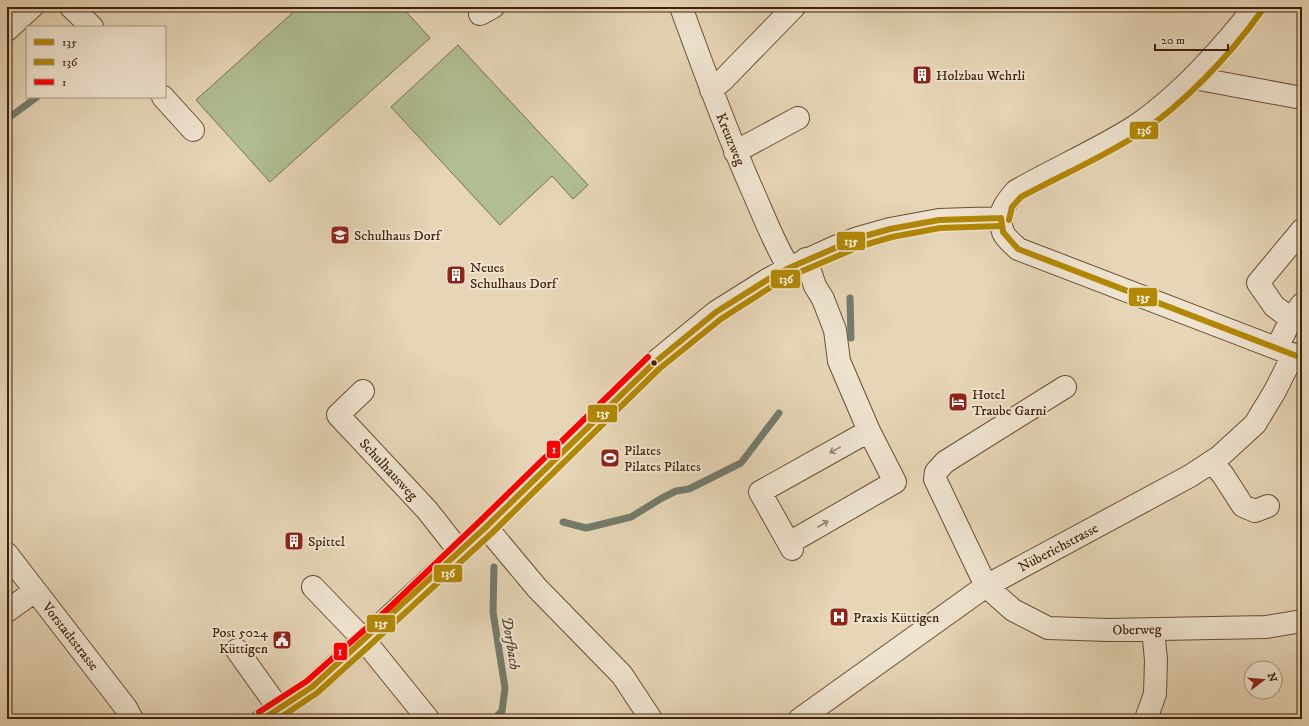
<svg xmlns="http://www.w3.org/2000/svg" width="1309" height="726" viewBox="0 0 1309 726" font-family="'IM FELL DW Pica',serif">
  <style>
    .green { fill: #b0be92; stroke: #78704f }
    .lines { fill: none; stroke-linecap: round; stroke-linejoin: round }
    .stream { stroke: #737c6c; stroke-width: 7 }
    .minor-casing { stroke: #694e36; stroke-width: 24 }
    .minor { stroke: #efe4d0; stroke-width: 22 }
    .bus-1-casing { stroke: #efe4d0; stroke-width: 9 }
    .bus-2-casing { stroke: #efe4d0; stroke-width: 9 }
    .bus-3-casing { stroke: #efe4d0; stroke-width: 9 }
    .bus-1 { stroke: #b28805; stroke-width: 6 }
    .bus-2 { stroke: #b28805; stroke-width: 6 }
    .bus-3 { stroke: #f00; stroke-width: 6 }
    .oneway { stroke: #97826e }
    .bus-dot { fill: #3f210c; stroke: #efe4d0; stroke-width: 1.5 }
    .labels { text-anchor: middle; stroke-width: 4; stroke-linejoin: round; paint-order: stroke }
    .poi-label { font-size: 14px; fill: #3f210c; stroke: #efe4d0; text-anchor: start }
    .street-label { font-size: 14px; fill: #3f210c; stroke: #efe4d0 }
    .water-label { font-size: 15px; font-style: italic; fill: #554734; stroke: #efe4d0 }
    .line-badge { stroke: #efe4d0; stroke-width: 1.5 }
    .badge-label { font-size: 11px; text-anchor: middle; font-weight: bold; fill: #fff }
  </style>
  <rect width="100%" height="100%" fill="#e6d5b6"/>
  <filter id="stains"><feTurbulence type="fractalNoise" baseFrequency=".005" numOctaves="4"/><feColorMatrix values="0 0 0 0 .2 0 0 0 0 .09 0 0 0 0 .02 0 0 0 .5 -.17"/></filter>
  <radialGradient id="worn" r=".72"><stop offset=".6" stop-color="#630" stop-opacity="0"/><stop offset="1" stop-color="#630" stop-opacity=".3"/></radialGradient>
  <!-- green -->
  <path class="green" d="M299,7H402L430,38L270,182L196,100Z
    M458,45L588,185L573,199L552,176L500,225L391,107Z"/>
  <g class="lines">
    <!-- stream -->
    <path class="stream" d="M7,119L37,97
      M850,298L851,338
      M563,522L586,528L631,517L662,498L676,491L689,489L741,463L779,413
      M494,567L493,612L505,688L502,711L494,719"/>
    <!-- minor casing -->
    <g class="minor-casing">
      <path id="minor" d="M71,7L92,27
        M681,7C704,70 727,133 754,194C765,219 775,245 789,268
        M1254,7C1243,23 1230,37 1217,52C1192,80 1165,106 1134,127C1096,151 1054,169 1016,191C1005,203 996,215 1003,232C1005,238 1013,244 1018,249L1302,358
        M480,14L493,7
        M7,30L32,7
        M1194,78L1302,98
        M711,90L723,80L794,7
        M163,97L193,130
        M735,152L798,118
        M1291,319L1274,306L1258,283L1302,230
        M1277,348L1291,319L1302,304
        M1065,387L945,462L936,472L935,479L986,586L1013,610L1048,628L1108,630L1266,627L1302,621
        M363,391L338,415L427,510L460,552
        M1212,462L1223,475L1243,506L1255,511L1268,506
        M486,527L537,588L622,675L651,719
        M789,543L895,482L869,431L839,361L835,330L823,299L815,286L806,259
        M792,549L760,492L869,431
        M7,554L126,708L132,719
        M313,587L364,640L428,719
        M7,611L35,591
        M237,650L279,709
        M263,719L312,687L364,640L486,527L630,386L654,363L716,312L767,280L789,268L833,248L858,238L890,229L939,220L1001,218
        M800,719L986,586L1190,476L1219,457L1255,424L1275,391L1293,355
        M1146,719L1155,694L1156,660L1153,629"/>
    </g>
    <!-- minor -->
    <use href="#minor" class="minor"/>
    <!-- bus-1 casing -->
    <g class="bus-1-casing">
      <path id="bus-1" d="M1001,218L1003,232L1018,249L1302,358
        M263,719L312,687L486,527L654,363L716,312L767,280L789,268L858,238L890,229L939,220L1001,218"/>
    </g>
    <!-- bus-2 casing -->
    <g class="bus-2-casing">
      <path id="bus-2" d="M1009,220L1012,207L1021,197C1060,176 1101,158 1139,134C1185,103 1229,56 1261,12
        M278,719L317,693L369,646L492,533L659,369L721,319L771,287L793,275L861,246L892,237L940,228L1001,226"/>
    </g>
    <!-- bus-3 casing -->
    <g class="bus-3-casing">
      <path id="bus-3" d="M259,712L307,681L389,608L480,521L648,357"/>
    </g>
    <!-- bus-1 -->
    <use href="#bus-1" class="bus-1"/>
    <!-- bus-2 -->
    <use href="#bus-2" class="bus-2"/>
    <!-- bus-3 -->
    <use href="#bus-3" class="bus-3"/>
  </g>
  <!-- one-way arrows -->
  <defs><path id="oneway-shaft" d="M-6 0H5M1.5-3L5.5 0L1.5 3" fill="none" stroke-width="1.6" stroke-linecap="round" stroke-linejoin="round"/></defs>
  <g class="oneway">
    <use href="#oneway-shaft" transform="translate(835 450) rotate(151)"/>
    <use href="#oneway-shaft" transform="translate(823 524) rotate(-30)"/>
  </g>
  <!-- icons -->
  <defs>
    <g id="building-square" transform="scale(1)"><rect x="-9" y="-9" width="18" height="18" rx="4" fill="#8f2418" stroke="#efe4d0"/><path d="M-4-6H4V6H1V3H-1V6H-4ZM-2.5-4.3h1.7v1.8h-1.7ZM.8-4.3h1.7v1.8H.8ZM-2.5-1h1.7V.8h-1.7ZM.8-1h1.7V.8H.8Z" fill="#fff"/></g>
    <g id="school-square" transform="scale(1)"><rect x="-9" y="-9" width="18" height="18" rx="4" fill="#8f2418" stroke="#efe4d0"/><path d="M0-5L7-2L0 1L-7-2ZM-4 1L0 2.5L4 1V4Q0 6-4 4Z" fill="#fff"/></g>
    <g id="hotel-square" transform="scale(1)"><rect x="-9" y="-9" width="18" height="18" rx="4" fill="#8f2418" stroke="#efe4d0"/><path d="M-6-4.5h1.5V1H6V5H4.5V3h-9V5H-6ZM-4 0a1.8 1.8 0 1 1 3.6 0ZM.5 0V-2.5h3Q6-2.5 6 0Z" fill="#fff"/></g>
    <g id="stadium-square" transform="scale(1)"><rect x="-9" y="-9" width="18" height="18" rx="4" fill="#8f2418" stroke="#efe4d0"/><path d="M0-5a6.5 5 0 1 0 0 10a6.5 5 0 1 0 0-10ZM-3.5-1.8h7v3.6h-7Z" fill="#fff"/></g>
    <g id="hospital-square" transform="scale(1)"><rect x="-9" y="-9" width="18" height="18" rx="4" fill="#8f2418" stroke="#efe4d0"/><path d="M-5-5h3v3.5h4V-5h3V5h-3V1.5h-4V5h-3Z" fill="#fff"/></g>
    <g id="civic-square" transform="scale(1)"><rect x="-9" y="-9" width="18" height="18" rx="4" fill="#8f2418" stroke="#efe4d0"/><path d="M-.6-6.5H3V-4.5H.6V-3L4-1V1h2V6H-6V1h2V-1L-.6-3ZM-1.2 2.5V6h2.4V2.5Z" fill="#fff"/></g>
  </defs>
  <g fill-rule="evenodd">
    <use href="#building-square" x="922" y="75"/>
    <use href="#school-square" x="340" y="235"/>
    <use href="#building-square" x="456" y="275"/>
    <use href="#hotel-square" x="958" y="402"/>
    <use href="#stadium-square" x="610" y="458"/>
    <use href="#building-square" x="294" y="541"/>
    <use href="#hospital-square" x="839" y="617"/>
    <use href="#civic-square" x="282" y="640"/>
  </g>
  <!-- markers -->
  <circle class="bus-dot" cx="654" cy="363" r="3.5"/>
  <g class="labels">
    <!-- poi labels -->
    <g class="poi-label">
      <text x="936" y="80">Holzbau Wehrli</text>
      <text x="354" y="240">Schulhaus Dorf</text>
      <text x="470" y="272">Neues<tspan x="470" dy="16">Schulhaus Dorf</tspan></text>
      <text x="972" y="399">Hotel<tspan x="972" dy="16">Traube Garni</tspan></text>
      <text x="624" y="455">Pilates<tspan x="624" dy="16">Pilates Pilates</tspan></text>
      <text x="308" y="546">Spittel</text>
      <text x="853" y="622">Praxis Küttigen</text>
      <text x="268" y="637" text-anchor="end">Post 5024<tspan x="268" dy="16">Küttigen</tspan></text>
    </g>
    <!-- street labels -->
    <g class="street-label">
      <text transform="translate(731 139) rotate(68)" y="5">Kreuzweg</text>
      <text transform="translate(389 469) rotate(47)" y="5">Schulhausweg</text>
      <text transform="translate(1058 547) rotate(-28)" y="5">Nüberichstrasse</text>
      <text transform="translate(1137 629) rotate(-1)" y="5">Oberweg</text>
      <text transform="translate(71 636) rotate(52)" y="5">Vorstadtstrasse</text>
    </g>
    <!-- water labels -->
    <g class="water-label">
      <text transform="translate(511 643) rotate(81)" y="5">Dorfbach</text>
    </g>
  </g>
  <g class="line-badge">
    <rect x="1129" y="121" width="30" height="19" rx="4" fill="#b28805"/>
    <rect x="836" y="231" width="30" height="20" rx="4" fill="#b28805"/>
    <rect x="770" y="269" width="31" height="20" rx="4" fill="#b28805"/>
    <rect x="1128" y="287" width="30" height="20" rx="4" fill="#b28805"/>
    <rect x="587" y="404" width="31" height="19" rx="4" fill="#b28805"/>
    <rect x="546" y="440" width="15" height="19" rx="4" fill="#f00"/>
    <rect x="433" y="564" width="30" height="19" rx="4" fill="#b28805"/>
    <rect x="366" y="614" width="30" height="19" rx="4" fill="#b28805"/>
    <rect x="333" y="642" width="15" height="19" rx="4" fill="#f00"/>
  </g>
  <g class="badge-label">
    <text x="1144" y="134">136</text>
    <text x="851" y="245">135</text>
    <text x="786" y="283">136</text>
    <text x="1143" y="301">135</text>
    <text x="603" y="417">135</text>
    <text x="554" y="453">1</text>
    <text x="448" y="577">136</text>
    <text x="381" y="627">135</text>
    <text x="340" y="655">1</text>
  </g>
  <!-- margin -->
  <rect width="1309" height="726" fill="none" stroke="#e6d5b6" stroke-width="24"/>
  <rect x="8" y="8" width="1293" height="710" fill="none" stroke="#3f210c" stroke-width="2"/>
  <rect x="12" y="12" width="1285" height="702" fill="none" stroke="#3f210c"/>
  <!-- legend -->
  <rect x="26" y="26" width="140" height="72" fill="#efe4d0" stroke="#a99682"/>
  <rect x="34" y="39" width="20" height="6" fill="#b28805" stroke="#a99682"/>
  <text x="62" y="46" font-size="12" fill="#3f210c">135</text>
  <rect x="34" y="59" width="20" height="6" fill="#b28805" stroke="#a99682"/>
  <text x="62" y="66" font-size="12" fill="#3f210c">136</text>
  <rect x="34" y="79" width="20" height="6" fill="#ff0000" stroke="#a99682"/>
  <text x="62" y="86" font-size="12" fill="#3f210c">1</text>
  <!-- north arrow -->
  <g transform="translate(1263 680) rotate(74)"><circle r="19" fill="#efe4d0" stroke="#a99682"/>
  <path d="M0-3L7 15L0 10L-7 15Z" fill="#8f2418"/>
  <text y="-6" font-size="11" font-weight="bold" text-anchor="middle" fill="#3f210c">N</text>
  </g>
  <!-- scale -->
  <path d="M1155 44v6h73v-6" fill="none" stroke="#3f210c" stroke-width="2"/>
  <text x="1161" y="44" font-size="12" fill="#3f210c" stroke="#efe4d0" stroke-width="3" paint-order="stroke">20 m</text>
  <rect width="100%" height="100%" filter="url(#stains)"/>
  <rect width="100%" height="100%" fill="url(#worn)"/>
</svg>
